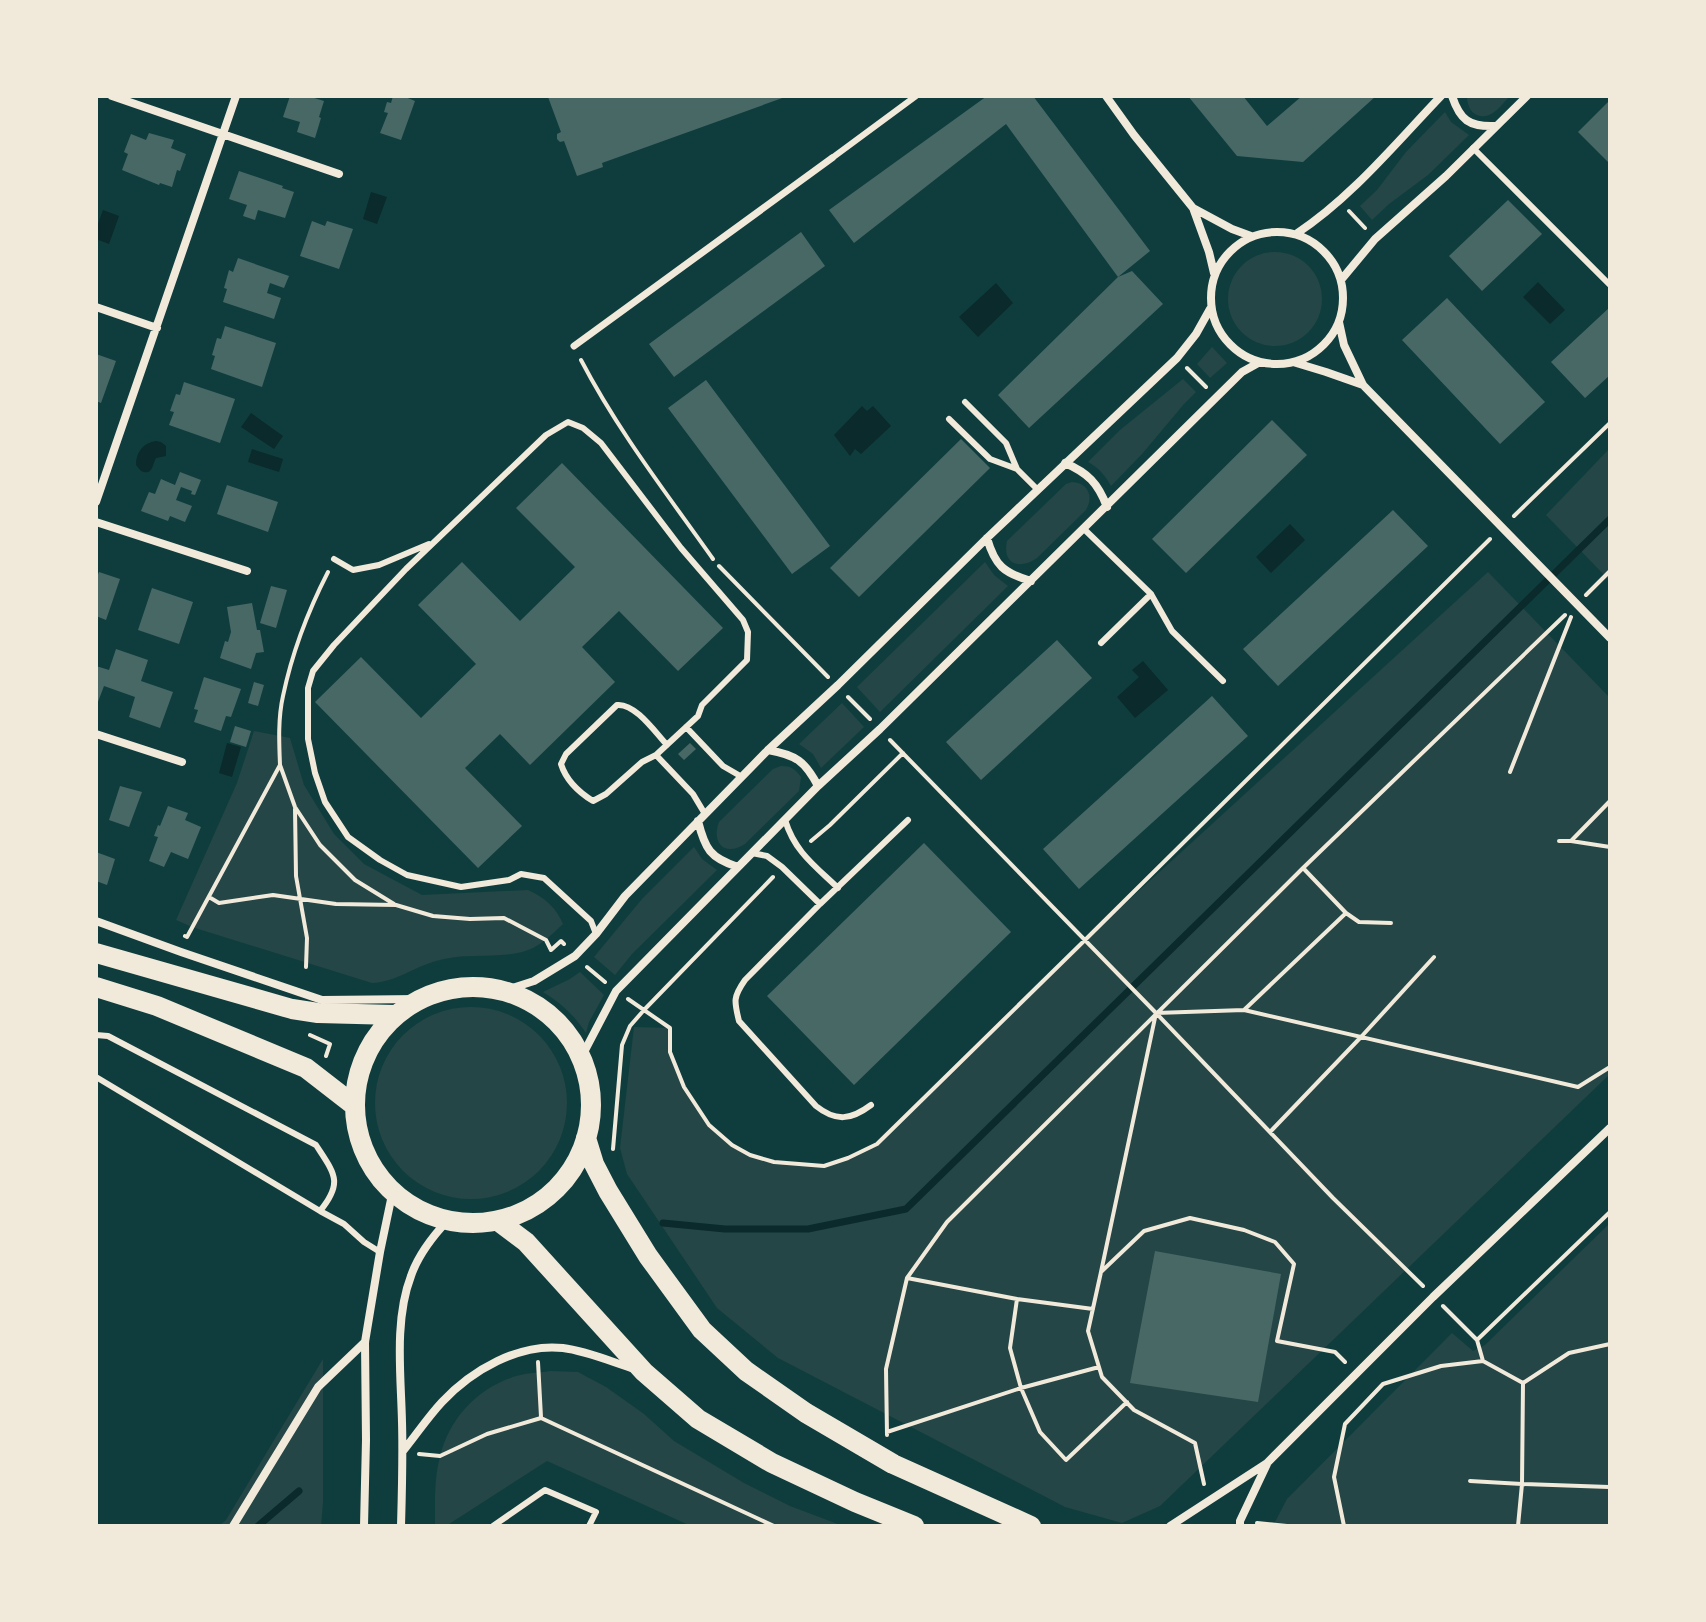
<svg xmlns="http://www.w3.org/2000/svg" width="1706" height="1622" viewBox="0 0 1706 1622" font-family="'Noto Sans',sans-serif">
  <style>
    .green { fill: #244646 }
    .water { fill: #0a2a2b }
    .lines { fill: none; stroke-linecap: round; stroke-linejoin: round }
    .stream { stroke: #0a2a2b; stroke-width: 7 }
    .building { fill: #486865 }
    .path { stroke: #f1e9da; stroke-width: 4 }
    .service { stroke: #f1e9da; stroke-width: 6 }
    .pedestrian { stroke: #f1e9da; stroke-width: 7 }
    .minor { stroke: #f1e9da; stroke-width: 8 }
    .primary { stroke: #f1e9da; stroke-width: 20 }
  </style>
  <rect width="100%" height="100%" fill="#0f3d3e"/>
  <!-- green -->
  <path class="green" d="M1467,96H1510C1504,102 1497,112 1489,115C1475,120 1467,109 1467,96Z
    M1445,112L1451,122L1469,135L1428,175L1389,204L1372,220L1360,206L1377,190L1406,152Z
    M1228 299a47 47 0 1 1 94 0a47 47 0 1 1-94 0Z
    M1212,347L1227,363L1210,378L1197,364Z
    M1183,379L1196,392L1184,404L1142,454L1111,486C1105,475 1099,468 1088,462L1120,430Z
    M1610,448V581L1546,515Z
    M1072,482C1088,483 1094,496 1086,510L1037,558C1020,570 1002,565 1007,541L1066,484Z
    M985,562L994,575L1008,586L880,712L857,687Z
    M1488,572L1610,698V1074L1160,1506L1122,1523L1065,1507L778,1358L717,1308L627,1174L620,1148L634,1027L670,1028V1052L684,1087L709,1125L732,1145L750,1155L774,1162L824,1166L877,1144L1085,940Z
    M842,703L864,727L821,768L813,754L799,744Z
    M254,731L290,738L304,785L334,834L364,864L422,895L528,890C545,898 556,907 563,924C551,935 539,948 522,952C494,959 464,952 436,961C414,967 396,982 372,983L192,927L176,920L237,783Z
    M781,766C791,766 795,769 801,777L799,791L745,844C725,857 711,843 719,822L773,769Z
    M694,847L702,859L717,870L632,954L615,975L594,957L642,899Z
    M580,972L604,995L589,1022L586,1033C575,1016 561,1003 543,992L570,979Z
    M375 1103a96 96 0 1 1 192 0a96 96 0 1 1-192 0Z
    M1610,1223V1526H1273L1287,1499L1452,1333L1473,1351L1485,1345Z
    M323,1359V1503L321,1526H219L226,1520Z
    M550,1371L578,1372L606,1387L644,1414L674,1441L744,1483L790,1506L843,1526H691L547,1461L446,1526H435C435,1503 434,1479 440,1457C449,1419 476,1390 513,1377C524,1373 538,1373 550,1371Z"/>
  <!-- water -->
  <path class="water" d="M371,192L387,197L377,224L363,219Z
    M103,210L119,216L109,244L96,239V229Z
    M1538,282L1565,310L1550,324L1523,297Z
    M996,283L1013,303L978,337L959,317Z
    M862,406L867,411L873,406L891,426L861,454L855,449L850,456L834,435Z
    M251,413L283,436L274,449L241,427Z
    M156,441L161,442L166,446V456L156,458C152,465 153,476 141,471L136,465C136,452 143,443 156,441Z
    M252,449L283,459L279,472L248,462Z
    M1290,524L1305,540L1271,573L1256,557Z
    M1143,661L1168,690L1135,718L1117,697L1139,677L1132,670Z
    M227,743L241,747L232,777L219,773Z"/>
  <g class="lines">
    <!-- stream -->
    <path class="stream" d="M663,1223L725,1229H808L906,1209L1610,519
      M258,1526L299,1491"/>
  </g>
  <!-- building -->
  <path class="building" d="M290,96H308L324,101L319,117L321,118L315,138L297,132L300,122L283,117Z
    M393,96H403L415,101L401,140L380,133L388,113L384,112L387,102L391,103Z
    M551,96H788L602,163L603,167L577,176L564,141L560,142L557,139V134L561,132L548,97Z
    M987,96H1033L1150,251L1118,277L1132,271L1163,304L1029,428L998,395L1118,277L1006,124L854,243L829,210Z
    M1188,96H1243L1267,126L1302,96H1376L1303,162L1237,156Z
    M1610,100V160L1608,162L1578,132Z
    M149,133L174,140L171,148L186,154L180,171L177,170L172,187L160,183L159,185L122,170L128,154L124,152L131,134L146,140Z
    M239,171L283,186L282,188L294,192L285,218L258,210L255,220L243,216L247,205L229,199Z
    M1508,200L1542,234L1482,291L1449,256Z
    M312,221L325,226L327,221L353,229L339,269L300,256Z
    M801,232L825,266L674,377L649,344Z
    M238,258L289,276L284,288L270,283L267,293L281,298L274,319L223,302L227,289L224,288L229,270L233,272Z
    M1447,298L1545,402L1500,444L1402,340Z
    M1610,307V375L1585,398L1551,362Z
    M225,326L276,343L262,387L211,369L215,356L212,355L217,338L221,339Z
    M96,354L116,361L101,403L96,401Z
    M706,380L830,546L792,574L668,408Z
    M184,382L235,399L220,443L169,425L174,412L170,411L176,394L180,395Z
    M1272,420L1307,455L1186,573L1152,539Z
    M961,439L990,468L859,597L830,568Z
    M562,463L723,628L678,671L619,611L582,647L615,682L530,765L500,734L465,768L522,826L478,868L315,702L361,657L421,718L476,664L418,605L462,562L520,621L575,567L516,508Z
    M180,472L201,480L195,495L191,494L192,491L181,487L176,500L192,506L185,522L170,516L168,521L141,511L149,492L155,494L161,479L175,485Z
    M227,485L278,502L268,532L217,514Z
    M1393,510L1428,546L1278,686L1243,649Z
    M99,572L120,579L106,620L96,616V579Z
    M271,586L287,590L276,628L260,623Z
    M152,588L193,602L179,644L138,630Z
    M252,603L257,630H260L264,652L256,653L251,669L220,658L225,641L228,642L231,632L227,607Z
    M1057,640L1092,678L981,780L946,742Z
    M116,649L148,660L141,681L173,692L160,728L129,717L135,697L104,686L96,707V666L109,670Z
    M204,677L241,689L231,717L226,716L221,731L194,722L198,710L194,709Z
    M254,682L264,685L258,706L248,703Z
    M1212,696L1248,736L1079,889L1043,849Z
    M235,726L251,731L246,747L230,742Z
    M690,743L696,749L684,760L678,754Z
    M120,786L142,792L129,827L109,820Z
    M168,806L188,813L185,820L201,827L188,859L171,852L164,867L149,861L158,837L154,836L158,825L160,826Z
    M924,843L1011,932L854,1085L767,996Z
    M96,852L115,859L107,885L96,881Z
    M1155,1251L1281,1274L1258,1402L1130,1383Z"/>
  <g class="lines">
    <!-- path -->
    <path class="path" d="M1349,211L1365,228
      M581,360C618,431 667,494 713,559
      M1187,368L1206,387
      M1514,516L1610,423
      M719,566L828,677
      M1586,595L1610,571
      M848,697L870,719
      M890,740L1156,1013L1101,1272
      M280,765L295,807L320,845L355,880L394,904
      M1510,772L1571,617
      M295,809L296,876L307,938L306,967
      M811,841L830,825L903,753
      M1559,841H1571L1610,847
      M1571,841L1610,801
      M1304,869L1346,913L1359,922L1391,923
      M209,897L219,903L273,895L336,904L396,905L433,916L470,919L504,918L546,940L551,950L561,941L564,944
      M185,936L187,937L280,765C279,742 278,718 283,696C292,653 308,611 328,572
      M587,967L605,982
      M628,999L670,1028V1052L684,1087L709,1125L732,1145L750,1155L774,1162L824,1166L848,1158L877,1144L1085,940L1490,539
      M1244,1010L1346,913
      M310,1035L330,1044L326,1056
      M1270,1132L1361,1037L1434,957
      M613,1149L622,1045L630,1026L644,1010L773,877
      M907,1278L1017,1299L1010,1348L1021,1388L1040,1432L1066,1460L1127,1402
      M1423,1286L1333,1198L1156,1013L1244,1010L1578,1087L1610,1067
      M1017,1299L1093,1309
      M1443,1306L1477,1340L1483,1361
      M1477,1340L1610,1212
      M538,1362L541,1417
      M1523,1383L1522,1484L1609,1487
      M887,1432L1021,1388L1099,1367
      M887,1435L886,1369L907,1278L947,1222L1303,868L1565,615
      M419,1454L440,1456L487,1434L541,1418L774,1526
      M1470,1481L1522,1484L1518,1526
      M1204,1484L1195,1443L1134,1410L1102,1377L1088,1331L1101,1272L1144,1231L1190,1218L1244,1230L1275,1242L1294,1264L1277,1341L1335,1352L1345,1362
      M1257,1523L1287,1526
      M1344,1526L1334,1477L1345,1424L1383,1384L1441,1366L1483,1361L1523,1383L1569,1353L1610,1344"/>
    <!-- service -->
    <path class="service" d="M1473,148L1610,285
      M832,158L916,96
      M965,402L1006,443L1017,469L1038,490
      M949,419L990,459L1017,469
      M1084,529L1151,594L1101,643
      M334,559L353,570L379,565L429,544
      M1151,594L1172,631L1223,681
      M686,727L723,766L742,777
      M656,755L693,794L705,814
      M785,820C795,852 814,865 838,888
      M752,853L767,856L782,867L820,904
      M596,934L591,921L544,878L521,874L509,880L461,887L407,875L380,860L348,837L325,802L315,773L308,739V688L313,671L334,645L406,569L546,435L568,422L583,428L601,443L681,548L743,620L748,632L747,660L702,705L698,716L656,755L642,762L606,794L593,801C580,793 566,780 561,764L566,754L617,705C635,703 655,732 667,745
      M96,1035L108,1036L316,1145C334,1173 344,1182 320,1211
      M96,1077L320,1211L344,1224L364,1242L380,1252
      M871,1105C851,1120 836,1122 816,1106L739,1021C734,1001 733,997 745,980L820,904L908,820
      M493,1526L545,1490L596,1512L589,1526"/>
    <!-- pedestrian -->
    <path class="pedestrian" d="M574,346L832,158"/>
    <!-- minor -->
    <path class="minor" d="M112,96L339,174
      M1106,96L1134,135L1193,208L1209,252L1214,273
      M1452,96C1460,120 1469,127 1495,126
      M1193,208L1232,229L1251,236
      M1211 298a66 66 0 1 1 132 0a66 66 0 1 1-132 0Z
      M1296,234C1351,198 1396,143 1441,96
      M1341,280L1375,239L1446,176L1527,96
      M96,307L157,328
      M1339,322L1344,345L1363,385L1610,638
      M1293,362L1326,372L1363,385
      M1065,463C1088,473 1098,483 1107,507
      M96,502L236,96
      M96,522L247,571
      M987,538C995,566 1004,573 1031,581
      M96,734L182,762
      M768,750C796,755 805,761 818,786
      M698,821C705,849 710,858 738,867
      M96,921L181,952L322,1000L419,999
      M506,990L534,981L575,956L596,934L625,896L768,750L838,685L987,538L1177,358L1196,334L1210,309
      M582,1056L616,991L818,786L880,729L1242,372L1260,362
      M403,1451C416,1435 428,1417 442,1402C472,1370 519,1343 563,1348C587,1351 612,1362 635,1369
      M233,1526L318,1387L365,1342
      M364,1526L366,1440L365,1342L380,1252L393,1190
      M401,1526C402,1491 403,1457 402,1422C401,1376 394,1320 411,1276C418,1255 433,1236 448,1220
      M1170,1526L1267,1463L1433,1297L1610,1128
      M1240,1526V1521L1267,1464"/>
    <!-- primary -->
    <path class="primary" d="M96,953L292,1009L318,1013L395,1015
      M96,987L157,1006L306,1068L355,1106
      M355 1105a118 118 0 1 1 236 0a118 118 0 1 1-236 0Z
      M586,1138L594,1164L608,1191L648,1256L702,1330L746,1371L806,1413L893,1464L1031,1526
      M498,1221L526,1242L644,1372L698,1419L772,1463L855,1502L914,1526"/>
  </g>
  <!-- border -->
  <rect width="1706" height="1622" fill="none" stroke="#f1e9da" stroke-width="196"/>
</svg>
